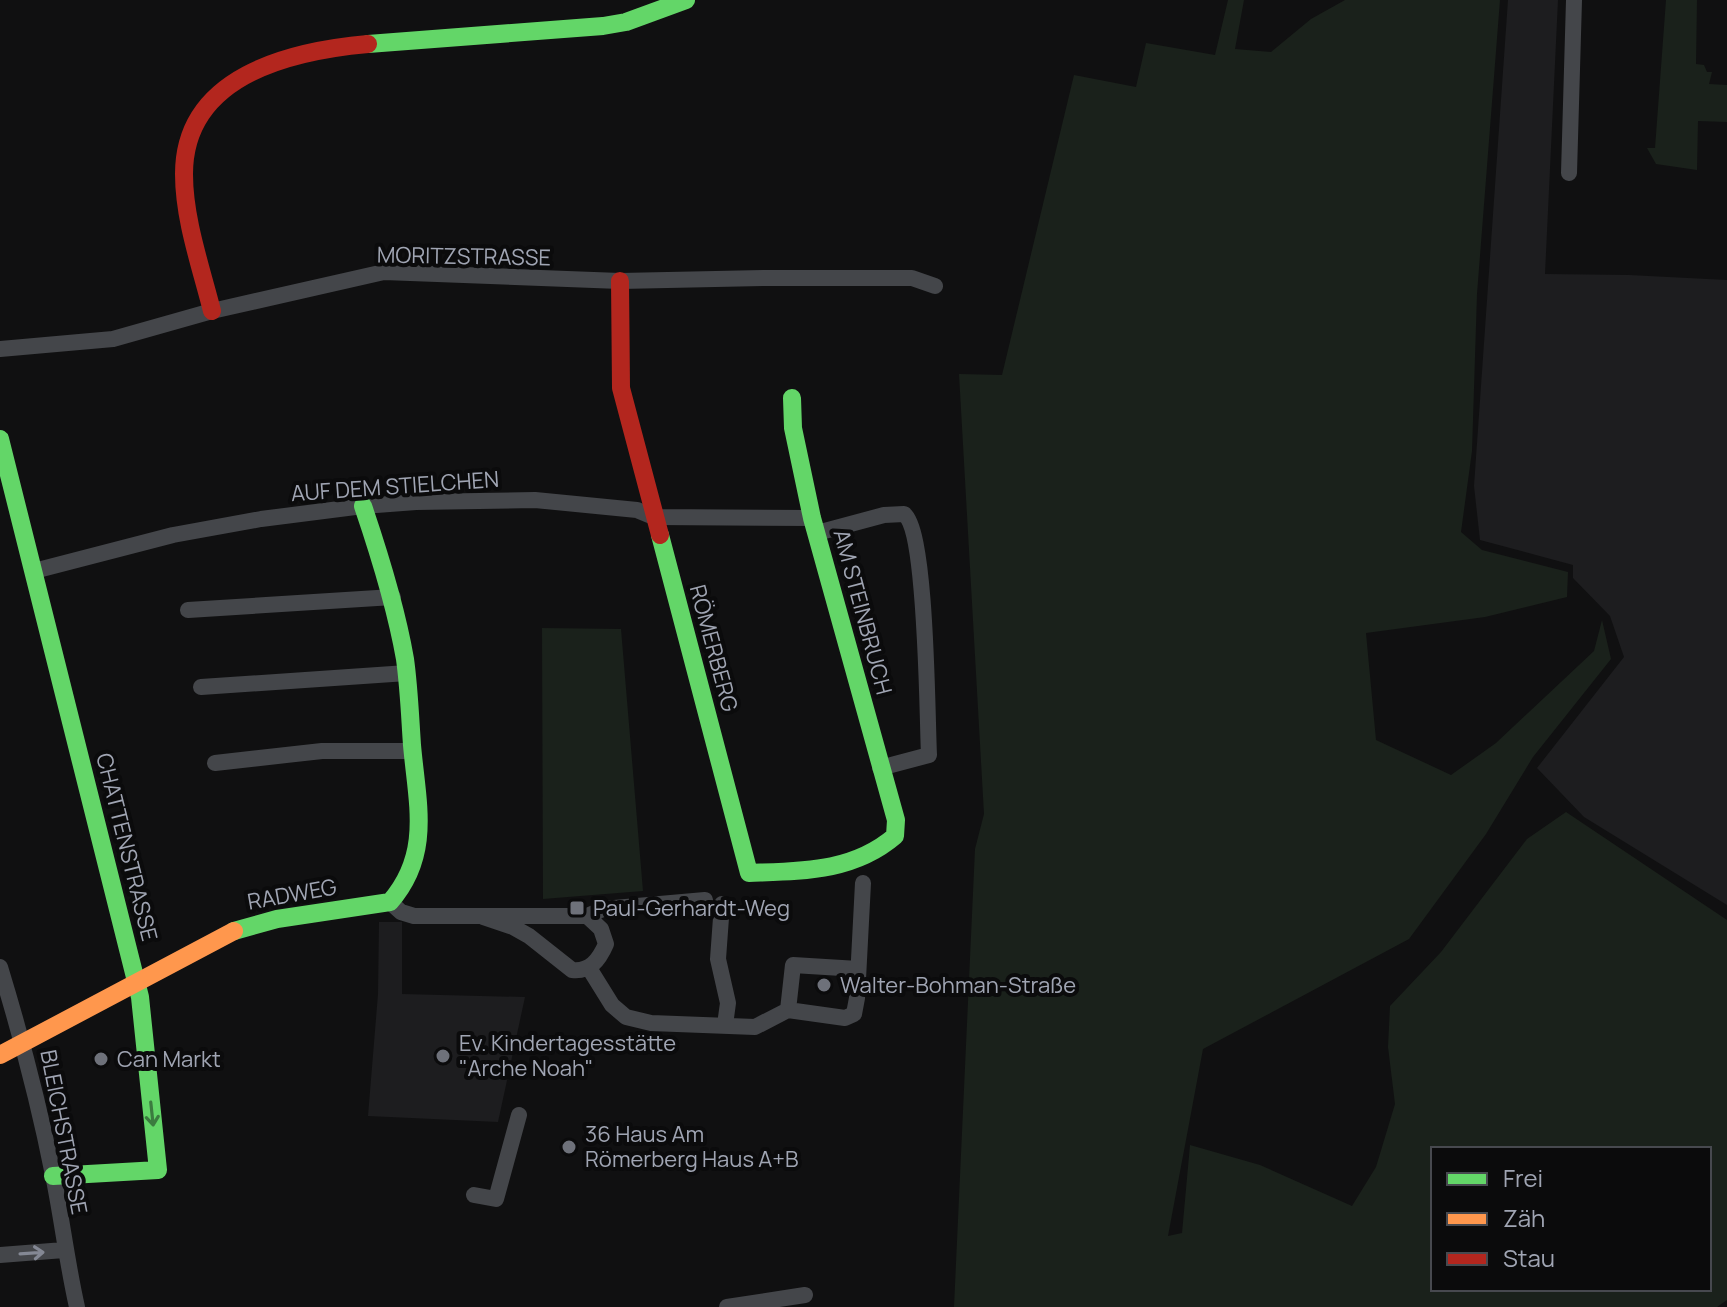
<svg xmlns="http://www.w3.org/2000/svg" width="1727" height="1307" viewBox="0 0 1727 1307" font-family="Manrope,sans-serif">
  <style>
    .built { fill: #1d1d1f }
    .green { fill: #1a211b; fill-rule: evenodd }
    .lines { fill: none; stroke-linecap: round; stroke-linejoin: round }
    .street { stroke: #44464a; stroke-width: 16 }
    .fast { stroke: #63d668; stroke-width: 18 }
    .slow { stroke: #ff974d; stroke-width: 18 }
    .jam { stroke: #b3261e; stroke-width: 18 }
    .oneway { stroke: #3b7b3f }
    .oneway2 { stroke: #848894 }
    .poi-dot { fill: #6e717a; stroke: #0b0b0c; stroke-width: 3 }
    .labels { text-anchor: middle; stroke-width: 8; stroke-linejoin: round; paint-order: stroke }
    .street-label { font-size: 22px; fill: #a0a5b3; stroke: #0b0b0c }
    .poi-label { font-size: 22px; fill: #a0a5b3; stroke: #0b0b0c; text-anchor: start }
  </style>
  <rect width="100%" height="100%" fill="#101011"/>
  <!-- built -->
  <path class="built" d="M1508,0H1558L1545,274L1629,275L1727,280V905L1584,817L1537,768L1624,657L1610,616L1573,578V565L1480,540L1474,486Z
    M379,922H402V994L525,997L498,1122L368,1116L378,994Z"/>
  <!-- green -->
  <path class="green" d="M1228,0H1244L1235,49L1271,52L1311,19L1345,0H1500L1477,294L1472,451L1461,532L1482,550L1568,572L1567,597L1485,617L1366,633L1376,740L1451,775L1496,743L1594,651L1602,620L1611,659L1533,757L1486,834L1409,939L1203,1049L1168,1236L1182,1233L1190,1145L1260,1165L1352,1206L1376,1167L1395,1104L1388,1047L1390,1006L1441,952L1527,839L1566,812L1727,920V1300L1717,1307H954L975,849L984,814L959,374L1002,375L1074,75L1136,87L1146,43L1215,55ZM1433,1149H1709V1289H1433Z
    M1666,0H1697L1696,64L1704,65L1707,72H1712L1709,84L1727,85V122L1698,121L1697,170L1656,164L1647,148H1655Z
    M542,628L621,629L643,891L543,899Z"/>
  <g class="lines">
    <!-- street -->
    <path class="street" d="M1569,173L1574,0
      M0,349L113,339L212,311L384,272L620,281L763,278H912L935,286
      M817,533L884,515L904,514C927,531 927,717 929,755L880,768
      M34,571L173,535L261,519L363,506L416,502L535,500L637,510L654,517L812,518
      M188,610L393,597
      M201,687L407,673
      M215,763L322,751H413
      M390,902L401,912L414,916H587L601,929L606,944C599,960 590,972 572,970L529,936L513,927L483,917
      M722,904L718,959L728,1003L725,1025
      M587,916L603,909L705,900
      M0,967C21,1036 39,1104 53,1175C62,1219 67,1263 77,1307
      M589,968L612,1005L626,1017L651,1023L755,1027L788,1010L845,1018L854,1014L857,998L863,883
      M788,1010L793,965L858,969
      M474,1195L496,1199L519,1115
      M0,1255L64,1250
      M727,1307L805,1295"/>
    <!-- fast -->
    <path class="fast" d="M368,44L603,26L626,22L686,0
      M0,439L140,997L158,1170L53,1176
      M660,535L749,873C802,871 853,872 895,836L896,820L812,518L793,428L792,398
      M234,931L277,919L390,902C432,854 417,803 412,745C410,716 409,688 405,659C396,607 380,556 363,506"/>
    <!-- slow -->
    <path class="slow" d="M0,1055L234,931"/>
    <!-- jam -->
    <path class="jam" d="M620,281L621,388L660,535
      M212,311C201,267 184,220 184,174C184,76 290,51 368,44"/>
  </g>
  <!-- one-way arrows -->
  <defs><path id="oneway-shaft" d="M-6 0H5M1.5-3L5.5 0L1.5 3" fill="none" stroke-width="1.6" stroke-linecap="round" stroke-linejoin="round" transform="scale(2)"/></defs>
  <use class="oneway" href="#oneway-shaft" transform="translate(152 1114) rotate(84)"/>
  <use class="oneway2" href="#oneway-shaft" transform="translate(32 1253) rotate(-4)"/>
  <!-- markers -->
  <g class="poi-dot">
    <rect x="569" y="900" width="16" height="16" rx="4"/>
    <circle cx="824" cy="985" r="8"/>
    <circle cx="443" cy="1056" r="8"/>
    <circle cx="101" cy="1059" r="8"/>
    <circle cx="569" cy="1147" r="8"/>
  </g>
  <g class="labels">
    <!-- street labels -->
    <g class="street-label">
      <text transform="translate(464 256) rotate(1)" y="8">MORITZSTRASSE</text>
      <text transform="translate(395 486) rotate(-4)" y="8">AUF DEM STIELCHEN</text>
      <text transform="translate(863 612) rotate(75)" y="8">AM STEINBRUCH</text>
      <text transform="translate(714 648) rotate(75)" y="8">RÖMERBERG</text>
      <text transform="translate(127 847) rotate(76)" y="8">CHATTENSTRASSE</text>
      <text transform="translate(292 894) rotate(-10)" y="8">RADWEG</text>
      <text transform="translate(64 1132) rotate(79)" y="8">BLEICHSTRASSE</text>
    </g>
    <!-- poi labels -->
    <g class="poi-label">
      <text x="593" y="916">Paul-Gerhardt-Weg</text>
      <text x="840" y="993">Walter-Bohman-Straße</text>
      <text x="459" y="1051">Ev. Kindertagesstätte<tspan x="459" dy="25">"Arche Noah"</tspan></text>
      <text x="117" y="1067">Can Markt</text>
      <text x="585" y="1142">36 Haus Am<tspan x="585" dy="25">Römerberg Haus A+B</tspan></text>
    </g>
  </g>
  <!-- legend -->
  <rect x="1431" y="1147" width="280" height="144" fill="#0b0b0c" stroke="#47494f" stroke-width="2"/>
  <rect x="1447" y="1173" width="40" height="12" fill="#63d668" stroke="#47494f" stroke-width="2"/>
  <text x="1503" y="1187" font-size="24" fill="#a0a5b3">Frei</text>
  <rect x="1447" y="1213" width="40" height="12" fill="#ff974d" stroke="#47494f" stroke-width="2"/>
  <text x="1503" y="1227" font-size="24" fill="#a0a5b3">Zäh</text>
  <rect x="1447" y="1253" width="40" height="12" fill="#b3261e" stroke="#47494f" stroke-width="2"/>
  <text x="1503" y="1267" font-size="24" fill="#a0a5b3">Stau</text>
</svg>
